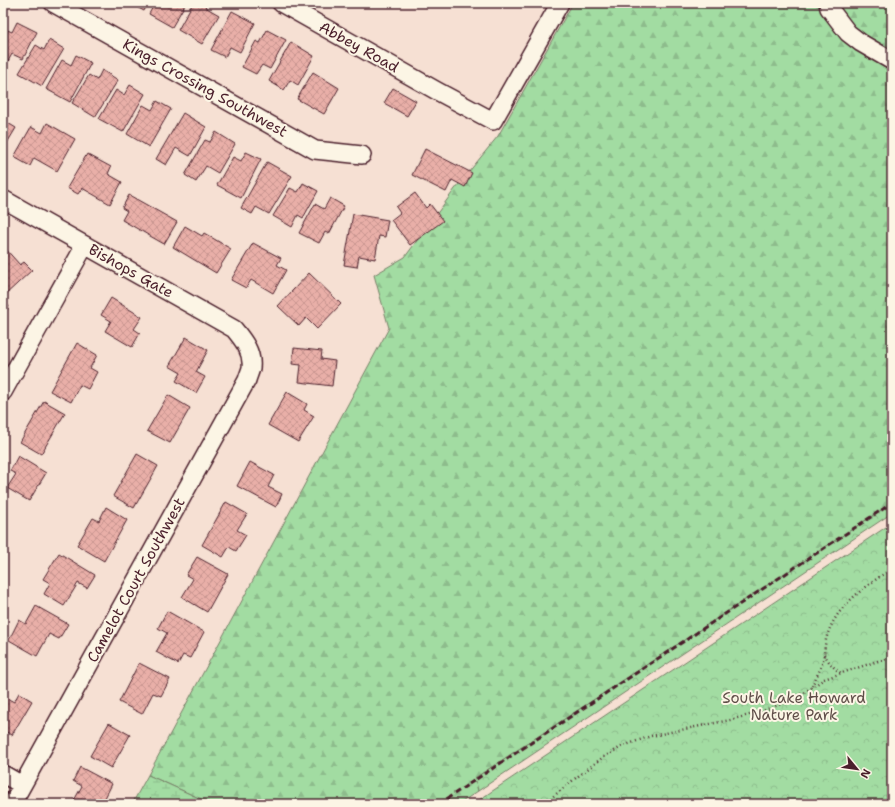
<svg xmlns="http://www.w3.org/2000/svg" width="895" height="807" viewBox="0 0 895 807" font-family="'Shantell Sans',sans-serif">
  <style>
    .forest { fill: url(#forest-firs); stroke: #767e66 }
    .wetland { fill: url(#wetland-marsh); stroke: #767e66 }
    .park { fill: url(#park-crowns); stroke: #767e66 }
    .building { fill: url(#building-cross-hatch); stroke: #4a1f2b }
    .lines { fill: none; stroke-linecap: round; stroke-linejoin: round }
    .minor-casing { stroke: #4a1f2b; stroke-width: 20 }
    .path { stroke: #4a1f2b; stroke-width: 2.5; stroke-dasharray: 1 3; stroke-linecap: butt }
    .minor { stroke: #fcf5e5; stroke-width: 17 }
    .rail { stroke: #4a1f2b; stroke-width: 3; stroke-dasharray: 6 3; stroke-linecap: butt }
    .labels { text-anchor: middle; stroke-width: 4; stroke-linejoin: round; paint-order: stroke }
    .street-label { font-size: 15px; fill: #4a1f2b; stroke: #fcf5e5 }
    .park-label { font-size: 15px; fill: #604e49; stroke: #fcf5e5 }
  </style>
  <defs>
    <pattern id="forest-firs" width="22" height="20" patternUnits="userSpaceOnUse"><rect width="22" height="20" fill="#a2dca2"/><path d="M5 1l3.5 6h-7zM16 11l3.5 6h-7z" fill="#8dbc8c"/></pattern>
    <pattern id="wetland-marsh" width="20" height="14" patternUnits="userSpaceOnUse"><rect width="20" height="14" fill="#a2dca2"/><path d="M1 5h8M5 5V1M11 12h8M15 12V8" fill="none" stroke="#8dbc8c"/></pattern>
    <pattern id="park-crowns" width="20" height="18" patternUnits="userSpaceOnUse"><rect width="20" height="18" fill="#a2dca2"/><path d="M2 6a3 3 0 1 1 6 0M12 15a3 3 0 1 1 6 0" fill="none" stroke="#8dbc8c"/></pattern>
    <pattern id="building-cross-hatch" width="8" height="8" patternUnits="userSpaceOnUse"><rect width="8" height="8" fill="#e9afa8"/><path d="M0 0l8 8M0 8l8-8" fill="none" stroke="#c99691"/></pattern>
  </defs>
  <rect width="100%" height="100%" fill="#f6e0d3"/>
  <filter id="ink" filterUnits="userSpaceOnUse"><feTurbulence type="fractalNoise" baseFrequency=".025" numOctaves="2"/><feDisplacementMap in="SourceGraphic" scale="8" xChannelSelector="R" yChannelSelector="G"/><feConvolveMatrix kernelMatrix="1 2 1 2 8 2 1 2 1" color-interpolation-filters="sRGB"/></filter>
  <g filter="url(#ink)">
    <!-- forest -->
    <path class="forest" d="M573,3H818L822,13L841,38L856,50L892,71V503L475,778L478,791L459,804H213L201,799L148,775L389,328L374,275L405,257L455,189L498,136Z
      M837,3H892V51L866,36L855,28L838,5Z"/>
    <!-- wetland -->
    <path class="wetland" d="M148,775L201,799L213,804H132Z"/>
    <!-- park -->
    <path class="park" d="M892,503V513L478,791L475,778Z
      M892,523V804H473Z"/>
    <!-- building -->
    <path class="building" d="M129,3H148L144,11Z
      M155,3H186L172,27L149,14Z
      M193,3H208L205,7L219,15L202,44L178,30Z
      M232,11L255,23L240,52L230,47L225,57L211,50Z
      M17,22L37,32L23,59L12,54L6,65L3,63V28L12,32Z
      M267,30L286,40L270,69L262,65L256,74L242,67L256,41L260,43Z
      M49,40L64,49L42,86L19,73L36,45L44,50Z
      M291,42L314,56L298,85L290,80L284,90L269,81Z
      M76,55L91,63L70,102L46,89L62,60L71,65Z
      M102,70L118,80L95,117L72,103L89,75L97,80Z
      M313,72L339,88L324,114L297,99Z
      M130,85L145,94L123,132L99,119L116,90L124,95Z
      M393,88L416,101L407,116L384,103Z
      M157,101L171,109L149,147L127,134L143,105L152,110Z
      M183,113L206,127L190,156L176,148L166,165L156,159Z
      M3,120L16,128L4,148H3Z
      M47,123L75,139L57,171L34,158L30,166L14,157L31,127L42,133Z
      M216,132L235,144L218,173L206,166L196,182L185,175L205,140L210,142Z
      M425,149L472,173L465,187L452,180L446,192L412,175Z
      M246,152L261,159L241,198L217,185L233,157L241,161Z
      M87,154L111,167L108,174L122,182L110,204L82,188L78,194L67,188Z
      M267,162L292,176L269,214L256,207L252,214L241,208Z
      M303,183L318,191L303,218L298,215L292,227L273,216L290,188L298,192Z
      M415,193L426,208L430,204L443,221L410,245L391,220L400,213L396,207Z
      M129,195L177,222L164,244L122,220L127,211L122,208Z
      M330,198L344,206L329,234L325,232L319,243L299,233L315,204L324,209Z
      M353,214L388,220L385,237L379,236L375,259L359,256L357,267L344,265Z
      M185,226L202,236L204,233L231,249L216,273L173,247Z
      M253,243L281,258L277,265L286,270L273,293L251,280L246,288L231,280Z
      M3,246L20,265L24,262L32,270L4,296L3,295Z
      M309,273L341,304L317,329L306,318L299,326L278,306Z
      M111,298L142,317L134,329L140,333L132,347L105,331L111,321L101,315Z
      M3,303L9,306L3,317Z
      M186,337L208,350L196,372L205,377L196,393L176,381L181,373L169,366Z
      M77,343L97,355L90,368L97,372L88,389L80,385L71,402L50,391Z
      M294,348L322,351L321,359L335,361L332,386L299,382L301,365L292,364Z
      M287,392L307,404L304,410L314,416L298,442L268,425Z
      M168,395L190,408L170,443L147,431Z
      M44,401L65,413L41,454L20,442Z
      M137,454L158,466L134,508L113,496Z
      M18,456L46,473L29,501L7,488L16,474L10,471Z
      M250,462L274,475L268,487L282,494L276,507L237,486Z
      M226,502L247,514L237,530L246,535L236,551L229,547L223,557L202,545Z
      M106,507L127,520L104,561L77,545L93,518L99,521Z
      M59,553L95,575L87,588L78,583L64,606L44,594L50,583L43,579Z
      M197,557L228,574L207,612L182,597L193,579L186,575Z
      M36,606L68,624L59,639L49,634L37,656L9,640L19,620L26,624Z
      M167,611L204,632L190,658L183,655L178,664L156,652L167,633L158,628Z
      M139,663L170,679L161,696L153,693L142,714L119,702Z
      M19,693L32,701L12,735L3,730V696L14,702Z
      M109,723L130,735L111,768L90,756Z
      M80,767L112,784L102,804H72L82,786L73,781Z"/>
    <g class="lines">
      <!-- minor casing -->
      <g class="minor-casing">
        <path id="minor" d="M53,3L315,150L362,155
          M281,3L437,91L493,121L560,3
          M828,3L829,8L848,33L861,43L892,61
          M3,199L234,329C243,340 253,352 251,368C250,372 248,376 247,380L12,804
          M3,392L85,245
          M3,774L22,785"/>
      </g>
      <!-- path -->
      <path class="path" d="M824,654C829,662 833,668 841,673
        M812,686C815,679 820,671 822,664C825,655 824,645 827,636C837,604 866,587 892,568
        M544,804L577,777L602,758L623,746L651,736L730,720L757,713L781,704L805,692L824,679L878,661L892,658"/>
      <!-- minor -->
      <use href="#minor" class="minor"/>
      <!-- rail -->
      <path class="rail" d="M439,804L892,503"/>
    </g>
  </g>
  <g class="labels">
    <!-- street labels -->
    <g class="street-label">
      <text transform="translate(359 47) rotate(29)" y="5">Abbey Road</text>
      <text transform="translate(205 88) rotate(29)" y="5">Kings Crossing Southwest</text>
      <text transform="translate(131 271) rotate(29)" y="5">Bishops Gate</text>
      <text transform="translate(136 580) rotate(-61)" y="5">Camelot Court Southwest</text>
    </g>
    <!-- park labels -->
    <g class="park-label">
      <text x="794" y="703">South Lake Howard<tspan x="794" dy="17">Nature Park</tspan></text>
    </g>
  </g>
  <!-- margin -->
  <rect width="895" height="807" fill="none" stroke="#fcf5e5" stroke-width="16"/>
  <rect x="8" y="8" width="879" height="791" fill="none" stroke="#4a1f2b" stroke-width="1.5" filter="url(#ink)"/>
  <!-- north arrow -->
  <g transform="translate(857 769) rotate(119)" stroke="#fcf5e5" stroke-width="3" paint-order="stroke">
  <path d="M0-3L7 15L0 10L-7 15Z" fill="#4a1f2b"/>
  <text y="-6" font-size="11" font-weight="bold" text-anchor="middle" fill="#4a1f2b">N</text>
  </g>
</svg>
